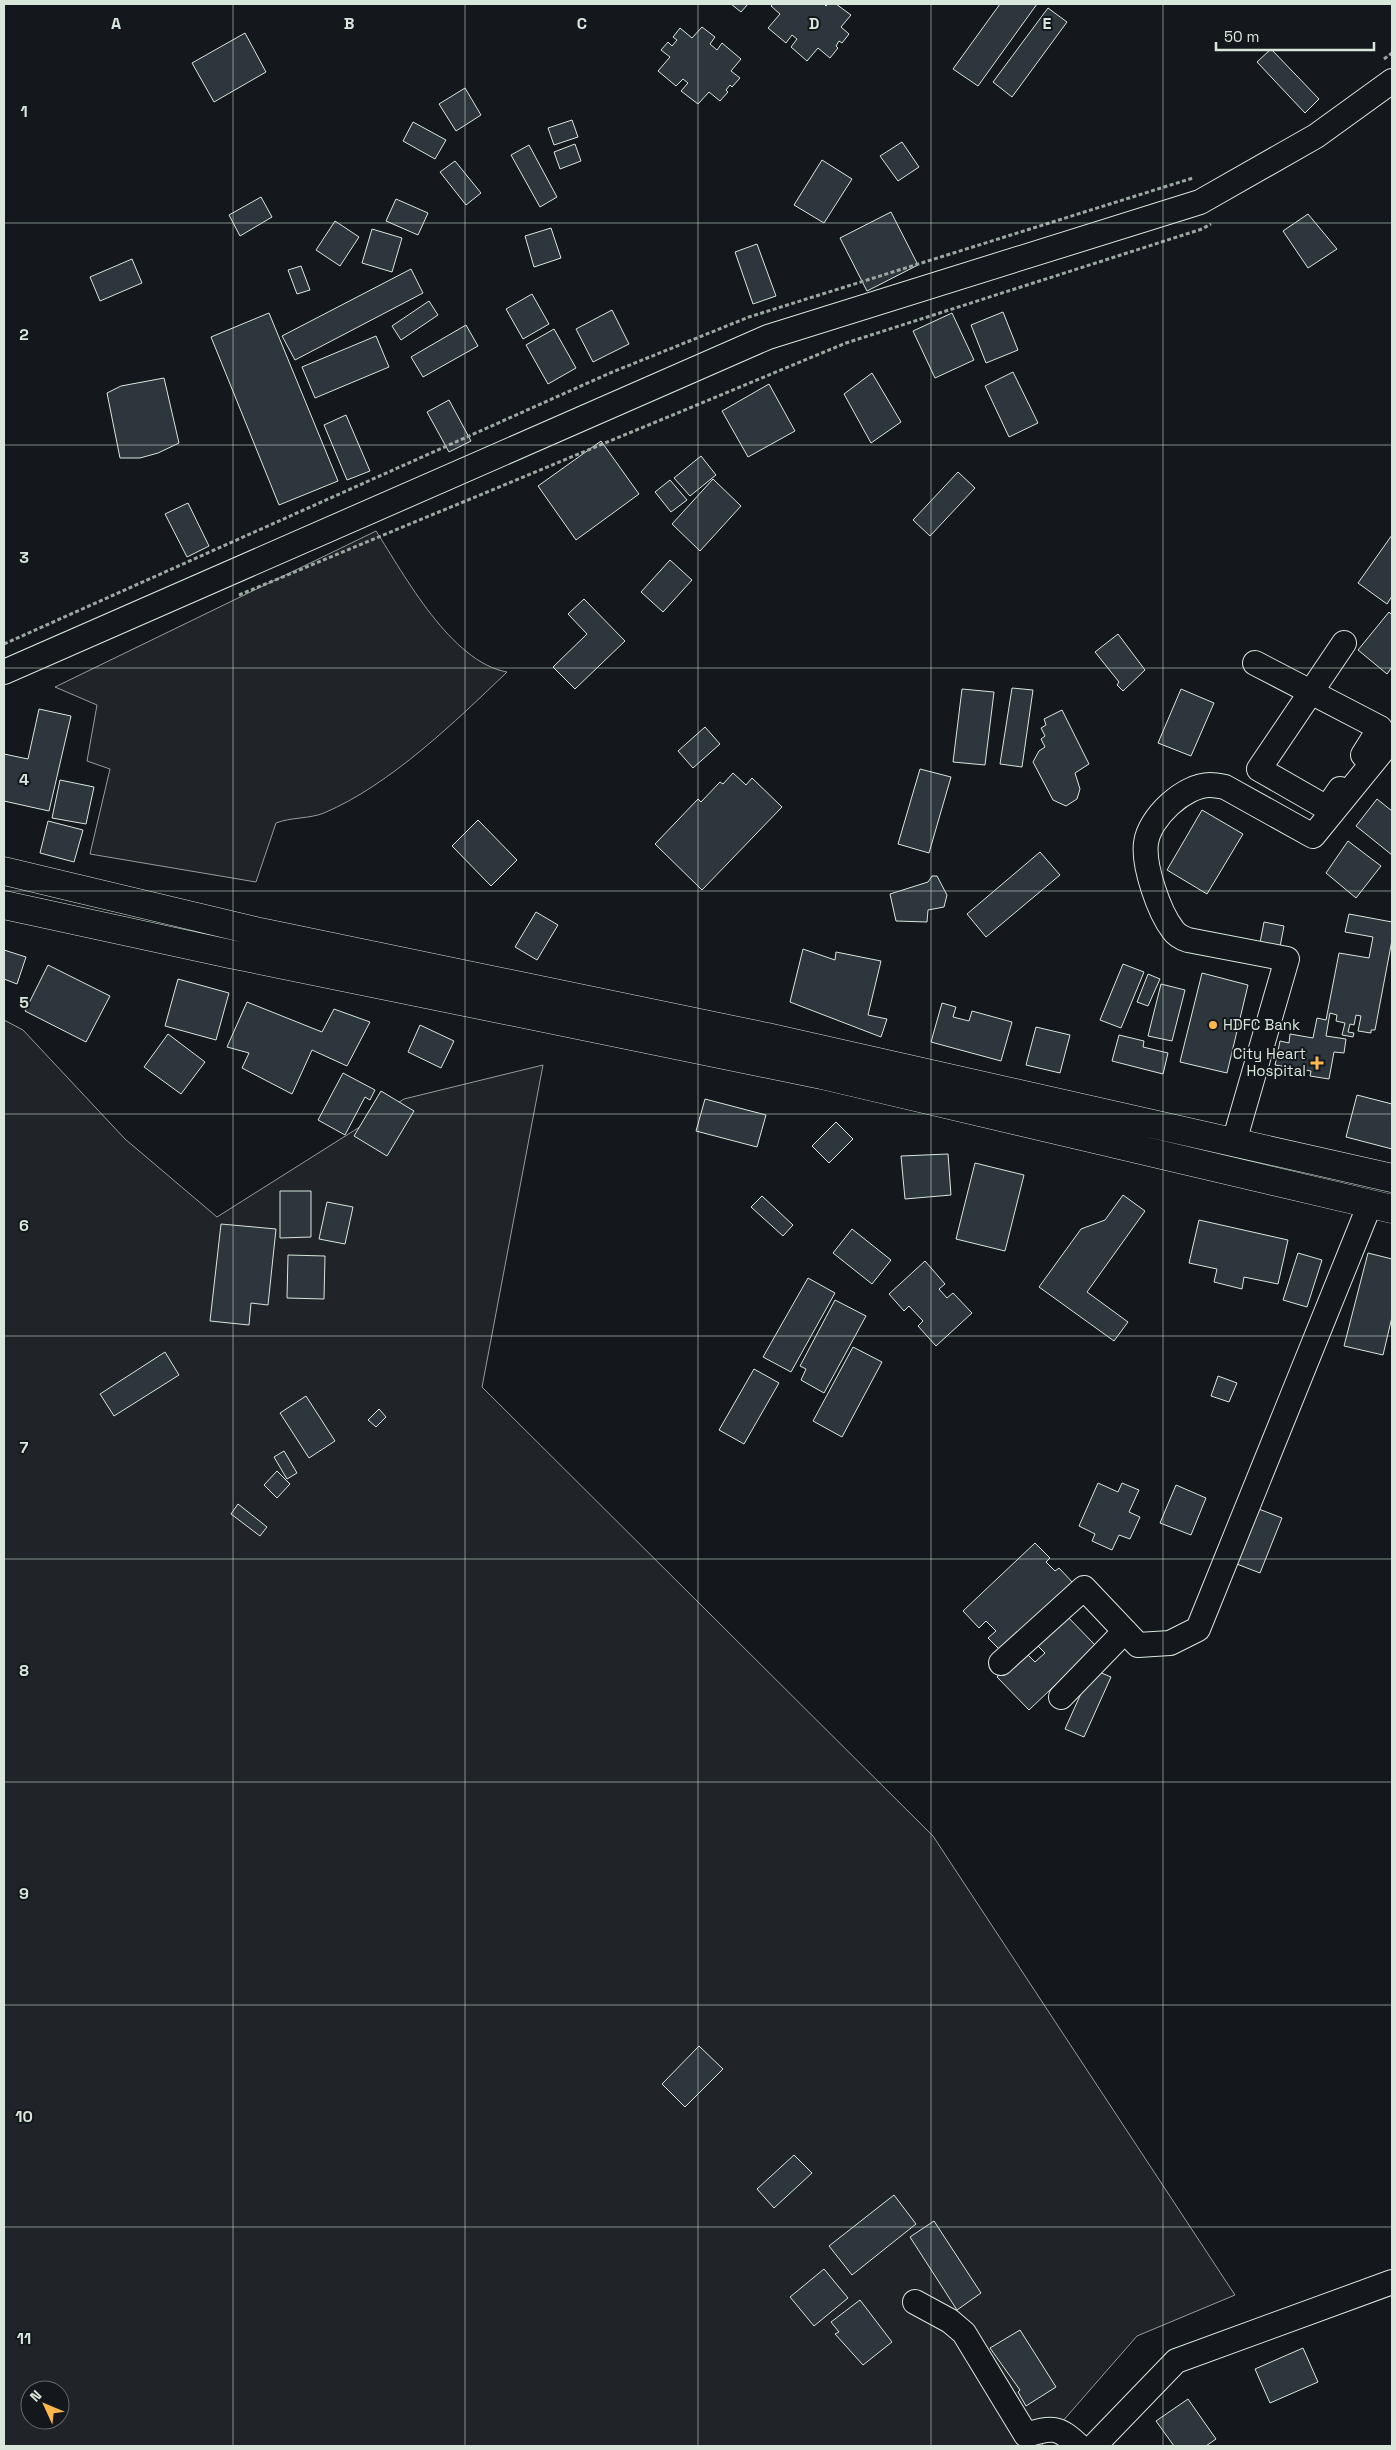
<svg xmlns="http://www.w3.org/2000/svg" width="1396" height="2450" viewBox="0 0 1396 2450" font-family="'Space Grotesk',sans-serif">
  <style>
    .green { fill: #202428; stroke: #939e99; fill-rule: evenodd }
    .building { fill: #2c363c; stroke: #d8e6dc }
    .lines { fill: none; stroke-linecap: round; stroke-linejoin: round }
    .minor-casing { stroke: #d8e6dc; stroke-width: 26 }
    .major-casing { stroke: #d8e6dc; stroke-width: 29 }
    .path { stroke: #9da8a2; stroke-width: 3; stroke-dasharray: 4 2.5; stroke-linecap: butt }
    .minor { stroke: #14181c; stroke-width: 24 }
    .major { stroke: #14181c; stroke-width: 28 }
    .grid { fill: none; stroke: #d8e6dc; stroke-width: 1; stroke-opacity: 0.55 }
    .poi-dot { fill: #ffb74d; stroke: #14181c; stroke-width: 2 }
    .labels { text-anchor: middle; stroke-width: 4; stroke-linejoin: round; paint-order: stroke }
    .poi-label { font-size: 15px; fill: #d8e6dc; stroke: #14181c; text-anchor: start }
    .grid-label { font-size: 16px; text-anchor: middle; font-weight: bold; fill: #d8e6dc; stroke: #14181c; stroke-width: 4; stroke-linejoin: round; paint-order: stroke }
  </style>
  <rect width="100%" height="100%" fill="#14181c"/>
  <!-- green -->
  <path class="green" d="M376,531C405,576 451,662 507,672C456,721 390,785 324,813C309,819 291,817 276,823L256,882L90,854L110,769L87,761L97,705L55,687Z
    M4,1020L23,1030L125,1139L217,1217L404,1099L543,1065L482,1387L933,1836L1235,2295L1137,2336L1041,2446H4ZM30,2390H60V2420H30Z"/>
  <!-- building -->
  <path class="building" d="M731,4H748L741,12Z
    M773,4H824L826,6L828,4H836L851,15L841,27L849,34L842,43L839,41L836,46L838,48L830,58L818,48L807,61L791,47L797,39L792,35L786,43L768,28L780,14L771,6Z
    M1000,4H1037L978,86L953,69Z
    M1048,8L1067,22L1012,97L993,82Z
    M702,27L715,37L710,44L717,50L722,43L741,59L731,71L740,78L732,87L730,85L726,90L728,92L720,101L709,92L698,104L681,91L688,83L683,79L676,86L658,71L670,57L661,50L668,42L672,46L677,40L673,37L680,28L692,38Z
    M245,33L266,72L214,102L192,63Z
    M1271,49L1319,99L1305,113L1257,62Z
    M465,88L481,115L456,131L439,104Z
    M572,120L578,137L554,145L548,128Z
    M413,122L446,140L435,159L403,141Z
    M902,142L919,167L898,181L880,156Z
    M575,144L581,161L560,169L554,152Z
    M529,145L557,197L540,207L511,155Z
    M822,160L852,179L824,223L794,205Z
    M455,161L481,193L466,205L440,172Z
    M261,197L272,217L240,236L229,215Z
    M396,199L428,213L418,235L386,221Z
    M891,212L918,265L867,291L840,238Z
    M1308,214L1337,249L1308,268L1283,231Z
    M335,221L359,237L340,266L316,250Z
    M551,228L561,258L534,267L525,236Z
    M372,229L402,238L392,272L362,263Z
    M757,244L776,296L753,304L735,252Z
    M132,259L142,283L100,301L90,277Z
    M301,266L310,290L297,294L288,270Z
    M411,269L423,293L295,360L282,336Z
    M532,294L549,324L523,339L506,309Z
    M429,301L438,315L401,340L392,326Z
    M612,310L629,344L593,362L576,329Z
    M1003,312L1018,350L986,363L971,325Z
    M269,313L338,481L279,505L211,337Z
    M952,313L974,360L935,378L913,331Z
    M466,325L478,346L423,377L411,357Z
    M554,329L576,368L548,384L526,345Z
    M376,336L389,367L315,398L302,367Z
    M1013,372L1038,423L1009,437L985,386Z
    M872,373L901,422L871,443L844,394Z
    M164,378L179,443L158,453L140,458H120L107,393L121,386Z
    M769,384L795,431L748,457L722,411Z
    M449,400L471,441L449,452L427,412Z
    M346,415L370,471L347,480L324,425Z
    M601,441L639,494L576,540L538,486Z
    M701,456L716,475L690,496L674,478Z
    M958,472L975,488L930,536L913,520Z
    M713,479L741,506L700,551L672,524Z
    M670,480L687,500L671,512L655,492Z
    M188,503L209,546L187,557L165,514Z
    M1392,535V596L1387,604L1358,583Z
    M670,560L692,580L663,612L641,592Z
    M584,599L625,641L575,689L553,667L587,634L568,614Z
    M1389,612L1392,615V667L1387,674L1358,650Z
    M1118,634L1145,670L1123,691L1117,685L1119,682L1095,652Z
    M1012,688L1033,690L1022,767L1000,764Z
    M962,689L994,692L985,765L953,762Z
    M1181,689L1214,703L1191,756L1158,743Z
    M39,709L71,716L49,811L4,801V754L28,759Z
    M1062,710L1089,764L1075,773L1080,789L1077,799L1066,806L1053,800L1033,762L1039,751L1045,747L1041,739L1045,736L1041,728L1046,725L1044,719Z
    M705,727L720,744L693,768L678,751Z
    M920,769L951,777L929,853L898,844Z
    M733,773L746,785L752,778L782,807L702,890L655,844L698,799L701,802L720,782L723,784Z
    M60,780L94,787L86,824L52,818Z
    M1377,799L1392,811V855L1356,826Z
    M1202,810L1243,834L1207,894L1167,870Z
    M478,820L517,860L491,886L452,846Z
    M48,821L83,830L74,862L40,853Z
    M1348,841L1381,866L1356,898L1326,873Z
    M1040,852L1060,875L986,937L967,914Z
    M932,876H937L947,895L944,907L928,910L927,922L896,921L890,894L928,882Z
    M536,912L558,925L537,960L515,947Z
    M1349,914L1392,922V940L1375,1030H1371V1033L1358,1031L1361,1016L1356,1015L1354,1025L1350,1024L1348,1032L1354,1033L1353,1037L1342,1035L1345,1023L1336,1021L1337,1015L1330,1013L1326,1036L1346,1039L1344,1053L1334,1052L1329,1079L1310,1076L1311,1071L1275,1065L1280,1041L1289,1043L1290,1034L1313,1038L1317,1018L1326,1020L1339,953L1369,958L1373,937L1345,932Z
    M1264,922L1284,926L1279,952L1259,948Z
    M803,949L835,960L836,952L881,961L868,1015L887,1019L881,1037L790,1002Z
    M4,950L26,957L17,984L4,979Z
    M1123,964L1144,972L1121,1028L1100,1020Z
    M48,965L110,996L86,1042L25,1011Z
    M1202,973L1248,985L1227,1073L1180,1062Z
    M1148,974L1160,979L1148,1006L1137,1002Z
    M178,979L229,993L216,1040L165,1026Z
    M1161,984L1185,990L1172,1041L1148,1036Z
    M247,1002L322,1032L334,1009L370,1022L347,1066L312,1050L292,1094L242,1068L249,1053L227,1047Z
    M942,1003L956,1007L953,1017L969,1021L972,1011L1012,1022L1001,1061L931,1042Z
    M420,1025L454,1041L441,1068L408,1052Z
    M1036,1027L1070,1035L1060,1073L1026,1065Z
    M168,1034L205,1062L181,1094L144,1067Z
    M1119,1035L1144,1041L1143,1047L1168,1053L1163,1074L1112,1061Z
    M343,1073L375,1090L370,1100L365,1097L345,1135L318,1120Z
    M381,1091L414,1111L387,1156L354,1136Z
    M1357,1095L1392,1104V1149L1346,1137Z
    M705,1099L766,1115L757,1147L696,1131Z
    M836,1122L853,1139L829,1163L812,1146Z
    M948,1154L951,1195L905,1199L901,1156Z
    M975,1163L1024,1175L1005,1251L956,1239Z
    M280,1191H311V1237L280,1238Z
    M1123,1195L1145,1211L1087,1292L1128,1322L1114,1341L1039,1287L1081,1229L1105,1220Z
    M762,1196L793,1225L783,1236L751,1207Z
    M327,1202L353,1207L345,1244L319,1239Z
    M1199,1220L1288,1240L1278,1284L1244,1277L1242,1289L1214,1282L1217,1269L1189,1263Z
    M221,1224L276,1229L268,1305L251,1303L249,1325L210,1321Z
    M852,1229L891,1260L872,1284L833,1253Z
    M1298,1253L1322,1260L1307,1307L1283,1300Z
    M1368,1253L1392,1259V1317L1383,1355L1344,1346Z
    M288,1255L325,1256L324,1299L287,1298Z
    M925,1261L945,1284L939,1289L947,1298L953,1293L972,1313L936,1346L918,1326L923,1321L909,1306L904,1311L889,1294Z
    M808,1278L835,1293L791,1372L763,1357Z
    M835,1300L866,1316L824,1393L801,1380L806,1369L800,1366Z
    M853,1347L882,1362L842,1437L813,1421Z
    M165,1352L179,1375L114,1416L100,1394Z
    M754,1369L779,1383L744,1444L719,1430Z
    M1218,1376L1237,1383L1229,1402L1211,1396Z
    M306,1396L335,1441L309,1458L280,1413Z
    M379,1409L386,1417L376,1427L368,1420Z
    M284,1451L297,1473L287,1479L274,1457Z
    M277,1471L290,1484L277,1498L264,1485Z
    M1098,1483L1118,1492L1122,1483L1139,1490L1129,1512L1140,1517L1130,1539L1119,1535L1112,1550L1092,1541L1095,1534L1079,1526Z
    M1176,1485L1206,1498L1191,1535L1160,1523Z
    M238,1504L267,1527L260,1536L231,1514Z
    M1251,1506L1282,1518L1260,1573L1229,1561Z
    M1035,1543L1050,1558L1046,1562L1055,1571L1059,1568L1075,1585L1003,1653L988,1638L996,1631L986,1621L979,1628L963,1611Z
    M1064,1613L1096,1646L1029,1710L997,1677L1024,1651L1035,1662L1045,1653L1034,1642Z
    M1092,1669L1111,1677L1084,1737L1065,1729Z
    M699,2046L723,2069L685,2107L662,2084Z
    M794,2155L812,2173L774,2208L757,2189Z
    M894,2195L916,2224L852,2275L829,2246Z
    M934,2221L981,2293L957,2310L910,2237Z
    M824,2269L848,2298L814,2326L790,2297Z
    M860,2300L892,2342L863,2365L835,2334L839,2332L831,2322Z
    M1020,2330L1056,2387L1026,2406L1018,2392L1020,2390L990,2348Z
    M1303,2348L1318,2382L1270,2403L1255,2369Z
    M1188,2399L1216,2439L1206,2446H1174L1156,2421Z"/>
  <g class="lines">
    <!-- minor casing -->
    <g class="minor-casing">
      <path id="minor" d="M1255,663L1380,728L1363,755
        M4,672L768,337L1200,202L1316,136L1392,81
        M1340,789L1327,808L1259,769L1344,643
        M1234,1142L1287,959L1188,940C1182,938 1177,936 1173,930C1159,912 1143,866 1146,843C1149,818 1184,785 1210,785C1215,785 1220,786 1225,787L1313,836L1392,739
        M1001,1663L1084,1588L1138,1645L1170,1643L1198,1629L1370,1204
        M1061,1697L1125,1631
        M915,2302L950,2321L964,2333L1026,2435C1052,2427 1058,2426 1079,2446
        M1094,2446L1176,2361L1392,2282"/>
    </g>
    <!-- major casing -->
    <g class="major-casing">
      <path id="major" d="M4,871L260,932L767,1037L1392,1178
        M4,905L230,954L822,1075L1392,1209"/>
    </g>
    <!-- path -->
    <path class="path" d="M1384,59L1392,53
      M239,595L846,343L1202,229L1211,224
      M4,644L610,373L749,317L1193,178"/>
    <!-- minor -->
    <use href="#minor" class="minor"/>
    <!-- major -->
    <use href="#major" class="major"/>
  </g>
  <!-- grid -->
  <path class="grid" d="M233,4V2446M465,4V2446M698,4V2446M931,4V2446M1163,4V2446M4,223H1392M4,445H1392M4,668H1392M4,891H1392M4,1114H1392M4,1336H1392M4,1559H1392M4,1782H1392M4,2005H1392M4,2227H1392"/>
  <!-- markers -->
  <g class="poi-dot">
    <circle cx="1213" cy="1025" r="5"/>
    <path d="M1314.5 1055.5h5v5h5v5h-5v5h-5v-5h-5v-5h5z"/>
  </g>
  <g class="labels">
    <!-- poi labels -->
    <g class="poi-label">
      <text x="1223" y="1030">HDFC Bank</text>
      <text x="1306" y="1059" text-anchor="end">City Heart<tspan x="1306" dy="17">Hospital</tspan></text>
    </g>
  </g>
  <g class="grid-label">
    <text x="116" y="29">A</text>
    <text x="349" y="29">B</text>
    <text x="582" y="29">C</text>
    <text x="814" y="29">D</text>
    <text x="1047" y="29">E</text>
    <text x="24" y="117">1</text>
    <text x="24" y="340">2</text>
    <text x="24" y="563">3</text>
    <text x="24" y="785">4</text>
    <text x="24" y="1008">5</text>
    <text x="24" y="1231">6</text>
    <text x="24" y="1453">7</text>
    <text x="24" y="1676">8</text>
    <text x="24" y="1899">9</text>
    <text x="24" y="2122">10</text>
    <text x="24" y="2344">11</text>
  </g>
  <!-- border -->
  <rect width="1396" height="2450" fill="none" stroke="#d8e6dc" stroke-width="10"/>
  <!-- north arrow -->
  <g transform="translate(45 2405) rotate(314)"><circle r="24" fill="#14181c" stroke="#626a69"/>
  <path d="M0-4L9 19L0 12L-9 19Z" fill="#ffb74d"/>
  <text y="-8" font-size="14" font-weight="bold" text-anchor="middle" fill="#d8e6dc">N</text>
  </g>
  <!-- scale -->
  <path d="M1216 42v8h158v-8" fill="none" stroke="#d8e6dc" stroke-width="2.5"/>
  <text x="1224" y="42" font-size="15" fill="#d8e6dc" stroke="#14181c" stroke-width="4" paint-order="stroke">50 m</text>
</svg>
